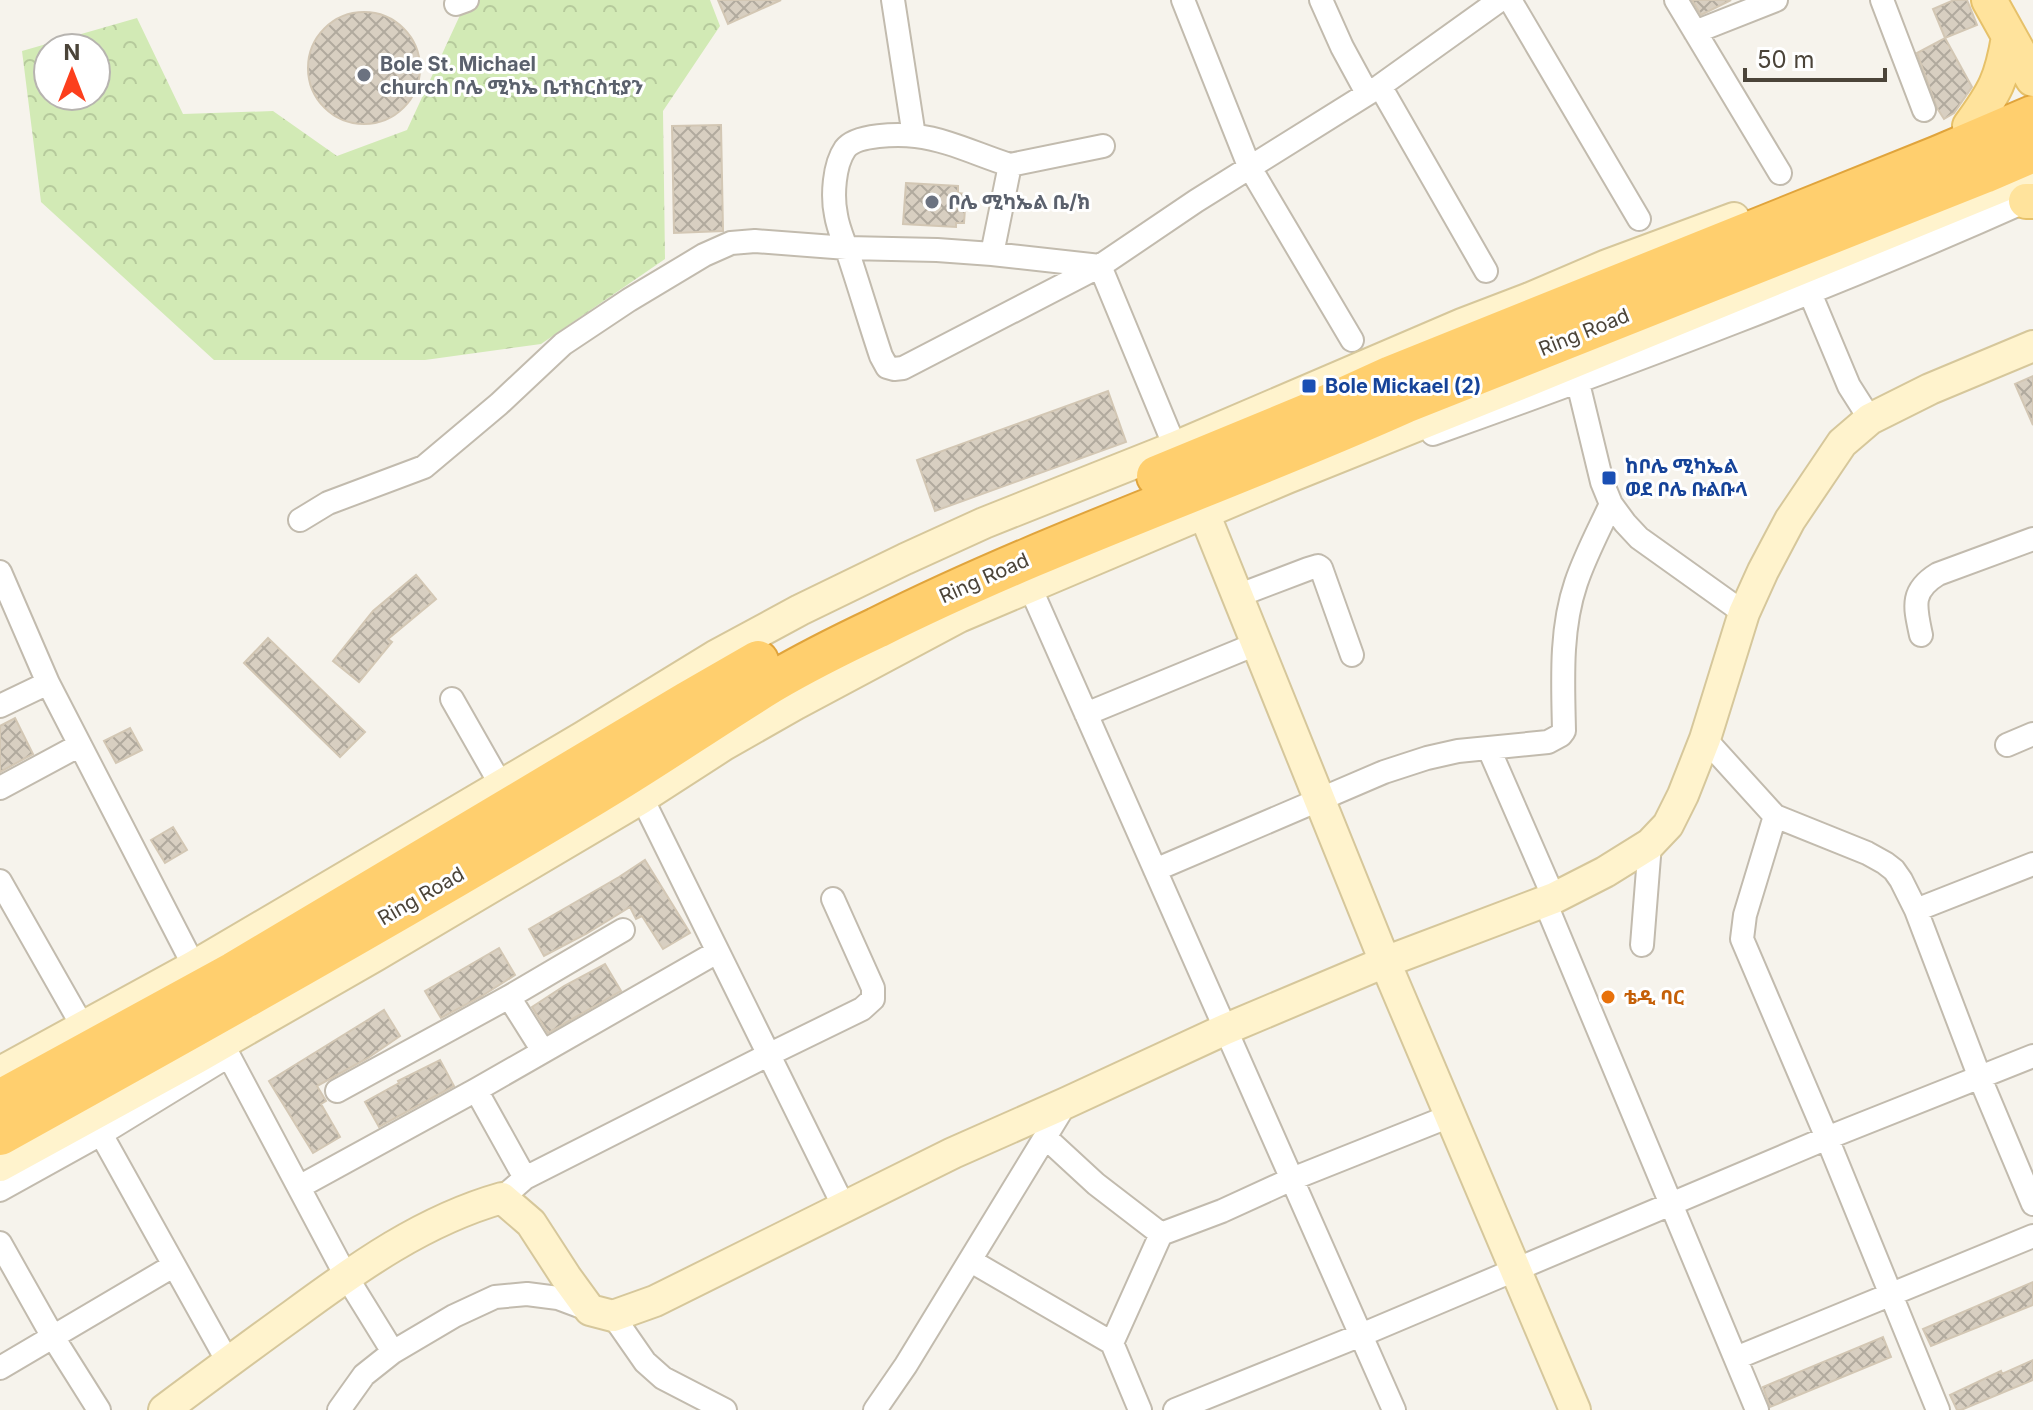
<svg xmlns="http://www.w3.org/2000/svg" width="2033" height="1410" viewBox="0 0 2033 1410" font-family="Inter,'Noto Sans Ethiopic',sans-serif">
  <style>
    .forest { fill: url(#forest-crowns); fill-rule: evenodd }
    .building { fill: url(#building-cross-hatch); stroke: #d3c7b4; stroke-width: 2 }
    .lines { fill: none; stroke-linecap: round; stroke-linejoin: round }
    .street-casing { stroke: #c2bbae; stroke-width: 26 }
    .secondary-casing { stroke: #d6c79b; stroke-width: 34 }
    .primary-casing { stroke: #e6c16a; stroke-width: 38 }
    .highway-casing { stroke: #e0a43c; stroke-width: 44 }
    .street { stroke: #fff; stroke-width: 22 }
    .secondary { stroke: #fff3cd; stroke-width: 30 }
    .primary { stroke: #ffe39c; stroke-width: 34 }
    .highway { stroke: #ffcf6e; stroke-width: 40 }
    .worship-dot { fill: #6b7280; stroke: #fff; stroke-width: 3 }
    .transit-dot { fill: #1a4fb4; stroke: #fff; stroke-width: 3 }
    .food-dot { fill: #e8710a; stroke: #fff; stroke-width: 3 }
    .labels { text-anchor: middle; stroke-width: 6; stroke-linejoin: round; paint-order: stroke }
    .worship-label { font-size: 20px; font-weight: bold; fill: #5b616d; stroke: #fff; text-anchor: start }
    .street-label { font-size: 20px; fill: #4b4439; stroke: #fff }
    .transit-label { font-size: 20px; font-weight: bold; fill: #164399; stroke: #fff; text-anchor: start }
    .food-label { font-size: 20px; font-weight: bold; fill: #c56008; stroke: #fff; text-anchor: start }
  </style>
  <defs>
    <pattern id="forest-crowns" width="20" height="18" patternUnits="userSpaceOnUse" patternTransform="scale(2)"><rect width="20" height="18" fill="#d2eab5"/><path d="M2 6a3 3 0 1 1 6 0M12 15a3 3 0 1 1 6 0" fill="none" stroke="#b6ca9c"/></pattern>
    <pattern id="building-cross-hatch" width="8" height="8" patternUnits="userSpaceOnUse" patternTransform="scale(2)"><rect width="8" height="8" fill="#d8cfc1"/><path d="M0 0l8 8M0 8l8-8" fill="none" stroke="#b1aa9e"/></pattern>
  </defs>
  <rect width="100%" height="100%" fill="#f6f3ec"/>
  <!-- forest -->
  <path class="forest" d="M467,0H710L720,26L663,111L665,259L541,344L425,360H214L41,202L22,51L137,18L183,114L273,111L337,156L407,130ZM48,48H96V96H48Z"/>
  <!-- building -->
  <path class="building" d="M718,0H781L728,24Z
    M1692,0H1731L1701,15Z
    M1954,0H1967L1977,25L1945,38L1933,9Z
    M308 68a56 56 0 1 1 112 0a56 56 0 1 1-112 0Z
    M1945,38L1972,87L1954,113L1944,119L1937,108L1917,53Z
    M721,125L723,231L674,233L672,126Z
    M906,183L958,186V193L966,194L964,223H956V227L903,224Z
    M2033,376V425L2015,384Z
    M1108,391L1126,442L935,511L917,460Z
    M416,575L436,599L388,639L392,642L359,682L333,661L373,611Z
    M268,638L365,732L340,757L244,663Z
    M15,718L33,754L0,772V726Z
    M130,728L142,750L116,763L104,741Z
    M173,827L187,850L165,863L151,840Z
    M645,860L690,933L663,949L642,916L636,919L630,907L586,934L544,956L529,929L619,877Z
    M499,948L515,975L482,996L441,1018L425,991Z
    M605,964L621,991L548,1033L532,1007L564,986Z
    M384,1010L400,1036L368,1058L317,1086L326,1101L321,1104L340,1137L313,1153L269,1081Z
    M440,1060L454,1086L379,1127L365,1102L399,1083L398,1081Z
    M2033,1282V1305L1931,1346L1923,1329Z
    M1883,1337L1891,1357L1770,1407L1763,1387Z
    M2033,1360V1380L1961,1410H1957L1950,1395L2001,1371L2002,1374Z"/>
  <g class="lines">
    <!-- street casing -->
    <g class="street-casing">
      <path id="street" d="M893,0L914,136
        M1183,0L1249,166L1352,340
        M1321,0L1342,47L1367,93
        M1510,0L1639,219
        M1676,0L1780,173
        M1882,0L1924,110
        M456,4L467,0
        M1695,32L1776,0
        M1380,86L1486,271
        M1010,165C978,155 949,140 916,136C899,134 856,134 845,149C834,165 832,196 836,215C838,229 845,243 849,256C860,289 870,323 881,356L887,367L894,369L903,368L1100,266L1196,201L1380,86L1500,0
        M992,254L1010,165L1103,146
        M1100,266L1175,447
        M1810,293L1849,386L1870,419
        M1578,383L1602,482L1611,504L1625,523L1639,538L1744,613
        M1433,434C1635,362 1837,286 2033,198
        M300,520L328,503L424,467L499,404L563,344L629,300L704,255L731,243L755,241L847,248L937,250L992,254L1100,266
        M0,572L48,683L194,966
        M1030,587L1394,1410
        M1237,596L1308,569L1318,566L1321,568L1352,655
        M1921,635C1915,607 1910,591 1938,574L2033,539
        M452,699L501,785
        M0,706L48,683
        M1086,714L1256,644
        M1705,739L1775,816L1867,853L1885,863L1894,870L1901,880L1916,910L1980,1078L2033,1204
        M2007,745L2033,734
        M1489,749L1554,898
        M0,788L80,745
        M642,798L844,1207
        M1775,816L1745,915L1742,939L1827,1138L1938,1410
        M1155,870L1384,772L1427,758L1458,751L1548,742L1561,735L1564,731C1563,682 1560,630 1576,583C1585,556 1599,530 1611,504
        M0,881L83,1027
        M1545,902L1757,1410
        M1916,910L2033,864
        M1642,945L1650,844
        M509,997L543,1051
        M222,1043L346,1276L393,1352
        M476,1090L525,1178
        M337,1091L509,997L623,930
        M91,1116L228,1362
        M1045,1137L1096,1184L1161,1234
        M299,1187L476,1090L717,952
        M0,1190L101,1134L225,1058
        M502,1198L525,1178L768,1055L862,1009L873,999V988L833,899
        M0,1243L53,1337L99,1410
        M971,1261L1112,1343L1140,1410
        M613,1316L645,1362L663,1378L725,1410
        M1112,1343L1161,1234L1222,1211L1292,1179L1450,1116
        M1736,1358L2033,1236
        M0,1368L173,1266
        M339,1410L364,1375L393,1352L454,1316L495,1297L527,1294L558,1298L590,1310
        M875,1410L906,1365L1066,1103
        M1175,1410L1361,1335L1827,1138L2033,1056"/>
    </g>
    <!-- secondary casing -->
    <g class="secondary-casing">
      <path id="secondary" d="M1204,513L1385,962L1575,1410
        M0,1072L194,966L583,737L715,656L800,610L905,559L984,523L1175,447L1462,324L1530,298L1607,265L1734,218
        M0,1166L197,1058L375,956L642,798L724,745L796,704L959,617L1287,478L1526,382L2033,174
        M164,1410C207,1378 250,1346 293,1315C358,1267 424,1220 502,1198L531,1223L566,1277L590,1310L613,1316L655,1301L953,1153L1066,1103L1226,1029L1385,962L1554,898L1605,872L1650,844L1668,825L1683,795L1705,739L1744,613L1763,571L1790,520L1842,443L1870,419L1930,389L2033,346"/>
    </g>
    <!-- primary casing -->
    <g class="primary-casing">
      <path id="primary" d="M1989,0L2033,79
        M1970,126C1995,92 2002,79 2009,37
        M2026,201H2033"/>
    </g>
    <!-- highway casing -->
    <g class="highway-casing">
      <path id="highway" d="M1157,476L1312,412L1391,376L1939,156L2033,116
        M0,1100L234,972L687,702L758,661
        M0,1135C200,1024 400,912 596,794C655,759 712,719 771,683C805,663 841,645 877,628C1049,542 1231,481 1405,403L1984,173L2033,152"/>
    </g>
    <!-- street -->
    <use href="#street" class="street"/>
    <!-- secondary -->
    <use href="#secondary" class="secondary"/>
    <!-- primary -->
    <use href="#primary" class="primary"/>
    <!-- highway -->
    <use href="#highway" class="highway"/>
  </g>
  <!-- markers -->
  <g class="worship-dot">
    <circle cx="364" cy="75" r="8"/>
    <circle cx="932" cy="202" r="8"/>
  </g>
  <g class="transit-dot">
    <rect x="1301" y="378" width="16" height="16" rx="4"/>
    <rect x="1601" y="470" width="16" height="16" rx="4"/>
  </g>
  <circle class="food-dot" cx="1608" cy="997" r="8"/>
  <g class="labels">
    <!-- worship labels -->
    <g class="worship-label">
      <text x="380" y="71">Bole St. Michael<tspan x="380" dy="23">church ቦሌ ሚካኤ ቤተክርስቲያን</tspan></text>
      <text x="948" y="209">ቦሌ ሚካኤል ቤ/ክ</text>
    </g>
    <!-- street labels -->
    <g class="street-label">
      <text transform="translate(1584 332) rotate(-22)" y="7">Ring Road</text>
      <text transform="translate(984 578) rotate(-24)" y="7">Ring Road</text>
      <text transform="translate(421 896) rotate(-30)" y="7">Ring Road</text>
    </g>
    <!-- transit labels -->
    <g class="transit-label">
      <text x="1325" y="393">Bole Mickael (2)</text>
      <text x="1625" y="473">ከቦሌ ሚካኤል<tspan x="1625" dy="23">ወደ ቦሌ ቡልቡላ</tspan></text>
    </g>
    <!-- food labels -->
    <g class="food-label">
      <text x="1624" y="1004">ቴዲ ባር</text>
    </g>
  </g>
  <!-- north arrow -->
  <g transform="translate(72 72)"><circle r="38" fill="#ffffff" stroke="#b7b4b0" stroke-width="2"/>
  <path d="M0-6L14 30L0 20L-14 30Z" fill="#fc3f1d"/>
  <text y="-12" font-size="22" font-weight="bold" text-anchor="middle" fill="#4b4439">N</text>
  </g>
  <!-- scale -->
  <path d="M1745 68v12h140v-12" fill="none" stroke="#4b4439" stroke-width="4"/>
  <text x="1757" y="68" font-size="24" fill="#4b4439" stroke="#ffffff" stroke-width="6" paint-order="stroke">50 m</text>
</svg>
